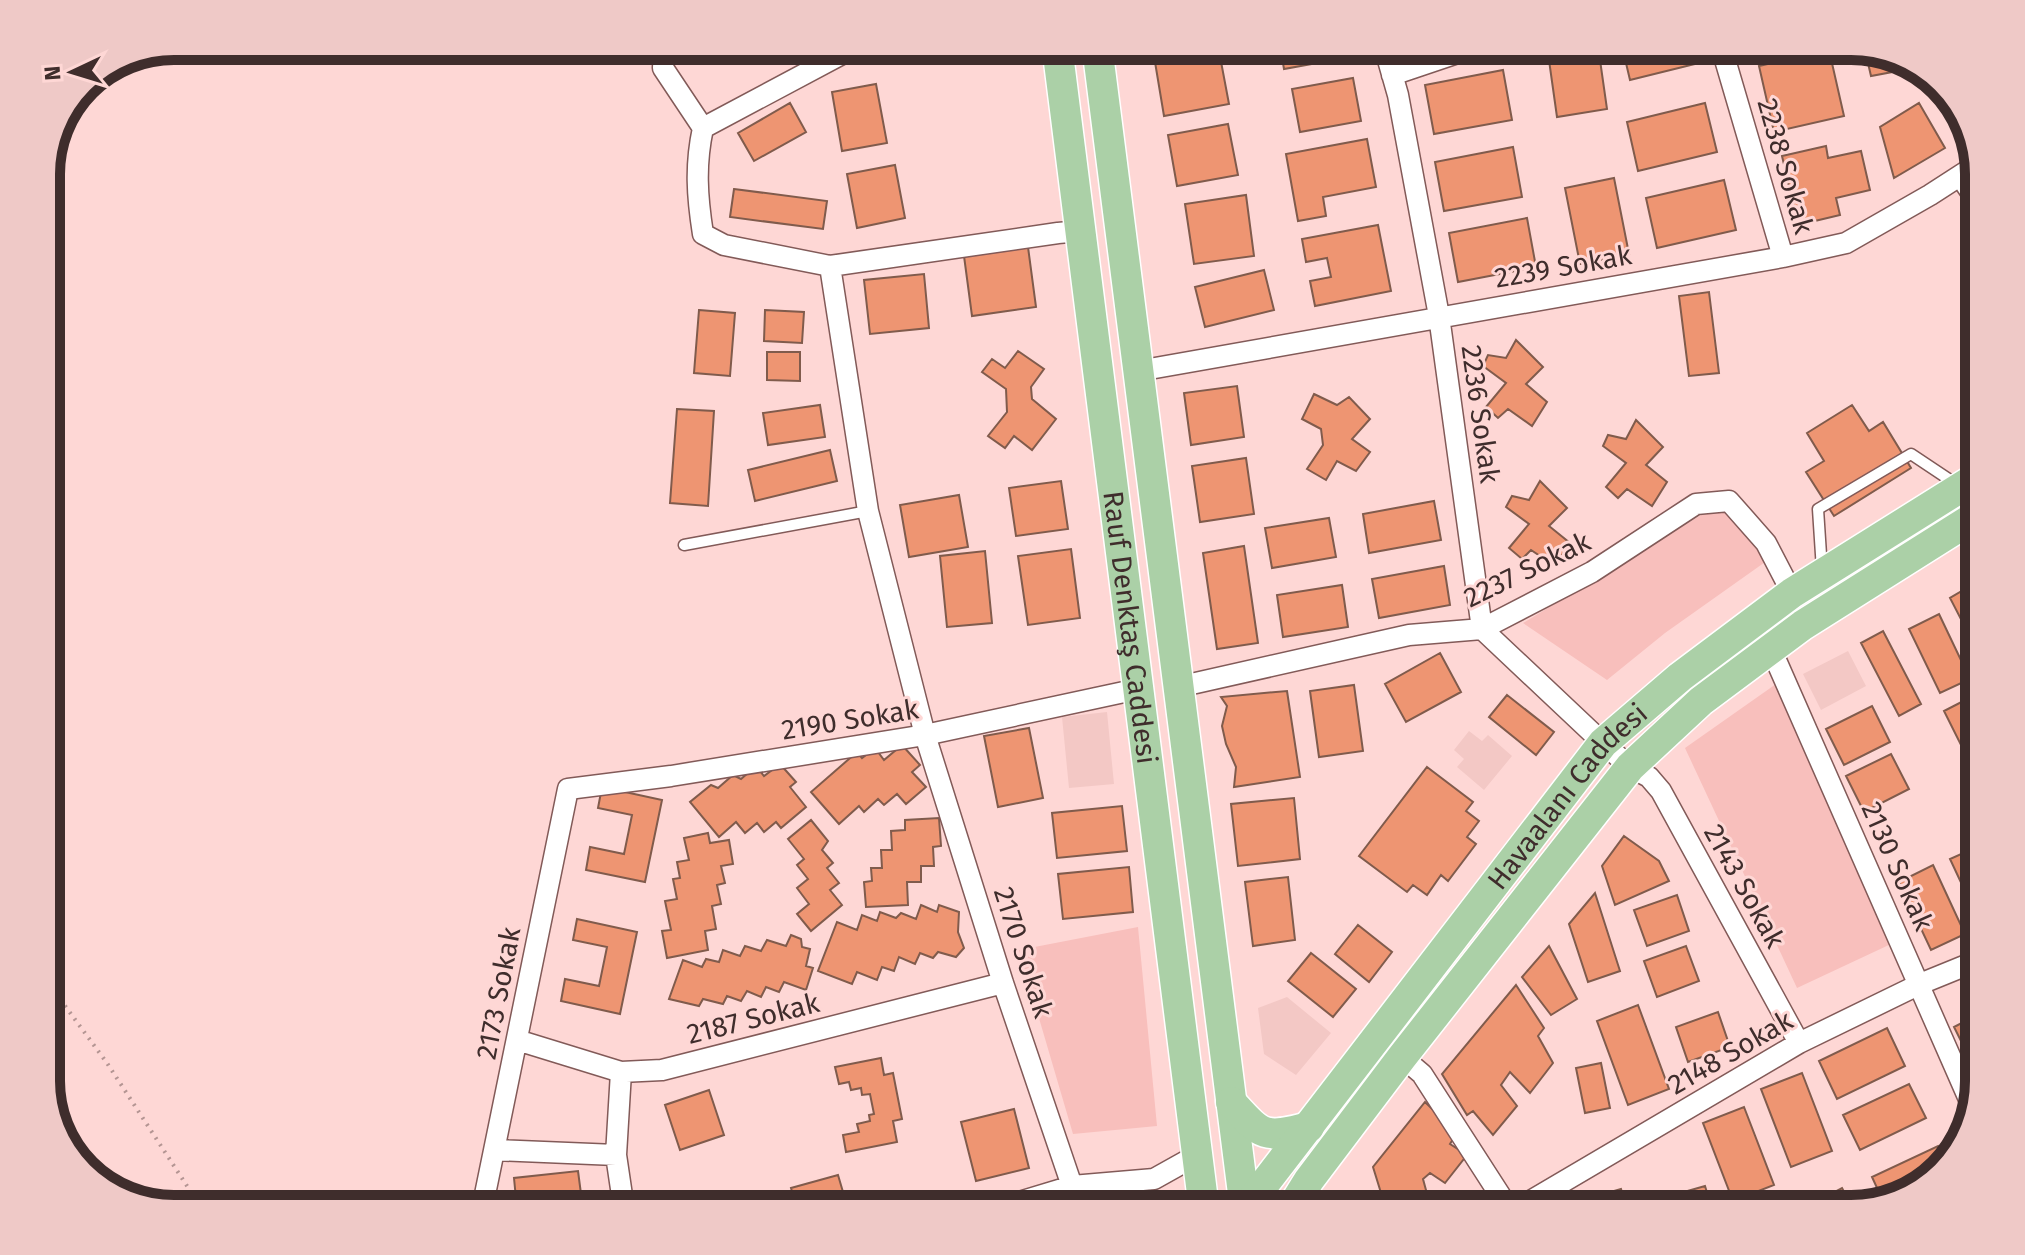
<svg xmlns="http://www.w3.org/2000/svg" width="2025" height="1255" viewBox="0 0 2025 1255" font-family="'Fira Sans',sans-serif">
  <style>
    .built { fill: #f3c8c5 }
    .green { fill: #f8bfbc }
    .building { fill: #ee9572; stroke: #805b4c; stroke-width: 2 }
    .lines { fill: none; stroke-linecap: round; stroke-linejoin: round }
    .service-casing { stroke: #825a58; stroke-width: 13 }
    .minor-casing { stroke: #825a58; stroke-width: 23 }
    .primary-casing { stroke: #fff; stroke-width: 33 }
    .path { stroke: #b49593; stroke-width: 4; stroke-dasharray: 2 6; stroke-linecap: butt }
    .service { stroke: #fff; stroke-width: 10 }
    .minor { stroke: #fff; stroke-width: 20 }
    .primary { stroke: #abd0a7; stroke-width: 30 }
    .labels { text-anchor: middle; stroke-width: 6; stroke-linejoin: round; paint-order: stroke }
    .street-label { font-size: 28px; fill: #3f2d2c; stroke: #fed7d5 }
    .rim { fill: none; stroke: #3f2d2c; stroke-width: 10 }
  </style>
  <rect width="100%" height="100%" fill="#fed7d5"/>
  <!-- built -->
  <path class="built" d="M1848,651L1866,686L1821,710L1803,674Z
    M1107,712L1114,784L1069,788L1062,717Z
    M1469,731L1482,741L1488,735L1512,756L1484,790L1457,767L1464,759L1454,750Z
    M1287,997L1331,1033L1296,1075L1264,1054L1258,1008Z"/>
  <!-- green -->
  <path class="green" d="M1711,509L1729,510L1768,560L1665,633L1607,680L1523,623Z
    M1776,684L1891,944L1797,988L1685,748Z
    M1138,927L1157,1126L1073,1134L1019,950Z"/>
  <!-- building -->
  <path class="building" d="M1280,46H1343L1345,58L1284,69Z
    M1547,46H1598L1607,109L1557,117Z
    M1622,46H1704L1707,61L1630,80Z
    M1829,50L1844,116L1774,132L1759,66Z
    M1865,50L1916,63L1919,67L1871,76Z
    M1219,51L1229,104L1164,116L1155,62Z
    M1503,70L1512,120L1434,134L1425,85Z
    M1353,78L1361,121L1300,132L1292,89Z
    M876,84L887,143L842,151L832,92Z
    M1944,92L1962,109L1968,131L1959,137L1935,97Z
    M790,103L806,132L754,161L738,133Z
    M1705,103L1717,152L1638,171L1627,122Z
    M1919,103L1945,148L1894,178L1880,127Z
    M1228,124L1238,175L1177,186L1168,135Z
    M1367,139L1376,187L1323,197L1326,216L1298,221L1286,154Z
    M1826,146L1828,158L1861,151L1870,190L1836,198L1840,215L1798,225L1782,156Z
    M1513,147L1522,197L1444,211L1435,162Z
    M895,165L905,218L857,228L847,174Z
    M1614,178L1629,254L1580,264L1565,188Z
    M1724,180L1736,230L1657,248L1646,198Z
    M734,189L827,201L823,229L730,217Z
    M1246,195L1254,256L1194,264L1185,204Z
    M1527,218L1536,267L1458,282L1449,233Z
    M1378,225L1391,291L1315,306L1310,281L1331,277L1327,258L1306,262L1302,239Z
    M1028,247L1036,307L972,316L964,256Z
    M1264,270L1274,310L1205,327L1195,287Z
    M924,274L929,328L870,334L864,280Z
    M1709,292L1719,373L1689,376L1679,296Z
    M699,310L735,313L730,376L694,373Z
    M765,310L804,312L802,343L764,341Z
    M1516,340L1543,367L1526,384L1547,402L1532,426L1508,409L1498,418L1486,407L1506,383L1483,366L1488,355L1506,358Z
    M1018,351L1044,369L1031,387L1032,399L1056,419L1032,450L1014,436L1005,448L988,436L1007,412L1006,389L982,372L992,359L1005,368Z
    M767,352H800V381L767,380Z
    M1237,386L1244,437L1191,445L1184,393Z
    M1314,394L1337,405L1349,397L1370,419L1352,439L1370,452L1356,471L1337,461L1326,480L1307,469L1323,445L1321,429L1302,419Z
    M820,405L825,437L768,445L763,413Z
    M1852,405L1869,431L1883,422L1911,468L1834,516L1806,472L1824,461L1807,433Z
    M677,409L714,411L708,506L670,503Z
    M1636,420L1663,447L1646,465L1667,482L1652,506L1627,489L1618,498L1606,487L1626,463L1603,446L1608,435L1626,439Z
    M830,450L837,481L755,501L748,470Z
    M1246,458L1254,514L1200,522L1192,466Z
    M1061,481L1068,529L1016,536L1009,488Z
    M1540,481L1567,508L1549,526L1570,543L1555,566L1531,550L1522,559L1509,548L1529,524L1506,507L1512,496L1529,500Z
    M959,495L968,547L909,557L900,505Z
    M1434,501L1441,540L1369,553L1363,514Z
    M1329,518L1336,557L1272,568L1265,528Z
    M1244,546L1258,643L1217,649L1203,553Z
    M1071,549L1080,618L1028,625L1018,556Z
    M985,551L992,623L947,627L940,556Z
    M1444,566L1450,605L1379,618L1372,579Z
    M1979,583V654L1950,598L1972,585Z
    M1342,585L1348,627L1283,637L1277,595Z
    M1939,614L1970,679L1940,693L1909,629Z
    M1883,631L1921,704L1899,716L1861,643Z
    M1440,653L1461,692L1406,722L1385,684Z
    M1354,685L1363,751L1319,757L1310,691Z
    M1287,691L1300,777L1234,787L1236,767L1226,744L1222,726L1227,706L1221,697Z
    M1979,693V738L1962,747L1944,711Z
    M1507,695L1554,732L1536,755L1489,717Z
    M1872,706L1890,742L1844,765L1826,729Z
    M1029,728L1043,798L998,807L984,736Z
    M902,745L920,765L912,772L926,787L906,804L897,794L884,805L878,799L864,812L859,806L839,824L811,792L857,752L862,758L875,748L884,760Z
    M1891,754L1909,789L1864,812L1846,776Z
    M780,764L796,782L790,787L806,807L781,828L776,822L764,832L757,823L745,833L736,822L719,837L690,802L711,785L718,788L733,775L741,779L756,766L764,776Z
    M1427,767L1473,802L1466,811L1479,821L1467,837L1476,844L1448,881L1441,875L1427,895L1413,885L1407,892L1359,856Z
    M602,787L662,800L645,882L586,870L590,847L624,854L632,815L598,808Z
    M1294,798L1300,859L1238,866L1231,804Z
    M1122,806L1127,851L1057,858L1052,813Z
    M939,818L941,846L933,847L934,866H921V882H907L908,905L866,907L864,882L872,881L871,868H882L881,850H892L891,831L905,830V820Z
    M811,820L828,841L822,850L833,863L827,868L839,883L830,890L842,905L811,931L797,914L809,904L797,888L808,879L797,865L804,859L788,839Z
    M708,833L710,843L729,840L733,864L721,866L725,883L717,885L721,904L712,906L716,929L705,931L708,950L667,958L662,931L671,930L665,901L677,899L673,879L680,878L677,862L689,860L684,838Z
    M1624,836L1659,861L1669,881L1615,905L1602,866Z
    M1979,846V921L1950,859Z
    M1933,865L1965,934L1931,950L1899,882Z
    M1129,867L1133,912L1063,919L1058,874Z
    M1288,877L1295,940L1253,946L1245,882Z
    M1595,893L1620,971L1588,982L1569,924Z
    M1677,895L1689,931L1647,946L1634,910Z
    M921,905L937,912L939,905L959,912L958,932L964,948L956,957L938,952L933,958L920,953L915,964L899,957L894,971L882,967L877,980L857,972L852,984L818,971L837,922L857,930L862,915L877,921L880,912L896,918L901,913L916,919Z
    M577,919L637,932L620,1014L561,1001L565,979L599,986L607,947L573,940Z
    M1358,925L1392,952L1369,982L1335,954Z
    M791,935L801,939L802,947L810,949L806,966L813,968L806,990L784,982L779,992L766,987L761,997L747,991L741,1001L727,996L723,1004L703,999L699,1006L669,999L683,960L702,967L706,959L719,962L723,950L740,956L745,946L761,951L767,940L786,946Z
    M1549,946L1577,999L1551,1015L1522,977Z
    M1686,946L1699,981L1657,997L1644,961Z
    M1311,953L1356,989L1333,1017L1288,981Z
    M1516,985L1544,1028L1538,1036L1553,1063L1530,1093L1510,1072L1501,1085L1517,1106L1493,1135L1473,1111L1467,1115L1442,1074Z
    M1638,1005L1669,1089L1628,1105L1597,1021Z
    M1718,1012L1730,1047L1688,1062L1676,1027Z
    M1979,1014V1077L1954,1027Z
    M46,1028L55,1039L54,1061H46Z
    M1887,1028L1905,1066L1837,1099L1819,1061Z
    M881,1058L884,1075L893,1073L902,1119L893,1121L897,1142L846,1152L843,1135L859,1132L857,1124L870,1121L869,1115L874,1114L870,1094L862,1095L861,1088L851,1090L849,1082L839,1084L835,1067Z
    M46,1061H54V1082H46Z
    M1601,1063L1610,1108L1585,1113L1576,1068Z
    M1802,1073L1832,1151L1791,1167L1761,1089Z
    M1909,1084L1926,1118L1860,1150L1843,1115Z
    M709,1090L724,1135L680,1150L665,1105Z
    M1425,1102L1457,1133L1450,1144L1467,1155L1445,1183L1430,1173L1423,1179L1429,1201L1406,1209H1386L1373,1167Z
    M1744,1107L1774,1185L1733,1201L1703,1123Z
    M1014,1109L1029,1168L976,1181L961,1122Z
    M1938,1146L1945,1162L1915,1192L1883,1201L1872,1177Z
    M578,1171L583,1209H517L514,1178Z
    M838,1175L848,1209H797L791,1188Z
    M1705,1186L1712,1209H1674L1670,1196Z
    M1842,1188L1853,1209H1807L1806,1207Z
    M1621,1189L1627,1209H1551Z
    M704,1198L707,1209H669Z"/>
  <g class="lines">
    <!-- service casing -->
    <g class="service-casing">
      <path id="service" d="M684,545L868,511
        M1822,570L1818,509L1911,454L1956,484"/>
    </g>
    <!-- minor casing -->
    <g class="minor-casing">
      <path id="minor" d="M664,46L663,68L703,128
        M1384,46L1398,95L1439,316L1482,629L1603,743L1630,767L1649,777L1661,791L1799,1043
        M1721,46L1783,257
        M1392,75L1478,46
        M1960,176L1979,204
        M830,266L724,245L703,234C697,196 695,165 703,128L857,46
        M1138,371L1783,257L1846,243L1930,195L1978,164
        M1756,619L1771,649L1972,1106
        M1178,687L1409,635L1482,629L1592,572L1696,504L1729,501L1766,543L1792,593
        M517,1040L621,1072L662,1070L1003,983
        M1402,1057L1422,1074L1509,1209
        M495,1150L616,1155L624,1209
        M616,1155L621,1072
        M1072,1186L1003,983L925,735L868,511L830,266L1058,233L1080,231
        M482,1209L568,789L671,776L925,735L1138,689
        M996,1209L1072,1186L1154,1179L1197,1155
        M1517,1209L1799,1043L1920,984L1979,960"/>
    </g>
    <!-- primary casing -->
    <g class="primary-casing">
      <g id="primary">
        <path id="s1" d="M1057,46L1204,1209"/>
        <path d="M1097,46L1245,1209"/>
        <path d="M1231,1102C1262,1136 1263,1139 1309,1127"/>
        <path id="s2" d="M1245,1209L1603,743L1680,677L1792,593L1979,476"/>
        <path d="M1291,1209L1309,1180L1402,1057L1630,767L1701,701L1803,625L1979,514"/>
      </g>
    </g>
    <!-- path -->
    <path class="path" d="M46,980L107,1063L202,1209"/>
    <!-- service -->
    <use href="#service" class="service"/>
    <!-- minor -->
    <use href="#minor" class="minor"/>
    <!-- primary -->
    <use href="#primary" class="primary"/>
  </g>
  <g class="labels">
    <!-- street labels -->
    <g class="street-label">
      <text transform="translate(1786 166) rotate(74)" y="10">2238 Sokak</text>
      <text transform="translate(1563 266) rotate(-10)" y="10">2239 Sokak</text>
      <text transform="translate(1481 414) rotate(82)" y="10">2236 Sokak</text>
      <text transform="translate(1527 569) rotate(-26)" y="10">2237 Sokak</text>
      <text dy="10" stroke="none"><textPath href="#s1" startOffset="586">Rauf Denktaş Caddesi</textPath></text>
      <text transform="translate(850 719) rotate(-9)" y="10">2190 Sokak</text>
      <text dy="10" stroke="none"><textPath href="#s2" startOffset="524">Havaalanı Caddesi</textPath></text>
      <text transform="translate(1898 866) rotate(66)" y="10">2130 Sokak</text>
      <text transform="translate(1745 886) rotate(61)" y="10">2143 Sokak</text>
      <text transform="translate(1024 952) rotate(72)" y="10">2170 Sokak</text>
      <text transform="translate(498 993) rotate(-79)" y="10">2173 Sokak</text>
      <text transform="translate(753 1018) rotate(-14)" y="10">2187 Sokak</text>
      <text transform="translate(1730 1052) rotate(-30)" y="10">2148 Sokak</text>
    </g>
  </g>
  <!-- crop -->
  <path d="M0 0H2025V1255H0ZM174 60H1851A114 114 0 0 1 1965 174V1081A114 114 0 0 1 1851 1195H174A114 114 0 0 1 60 1081V174A114 114 0 0 1 174 60Z" fill="#efc9c7" fill-rule="evenodd"/>
  <path class="rim" d="M174 60H1851A114 114 0 0 1 1965 174V1081A114 114 0 0 1 1851 1195H174A114 114 0 0 1 60 1081V174A114 114 0 0 1 174 60Z"/>
  <!-- north arrow -->
  <g transform="translate(72 72) rotate(266)" stroke="#fed7d5" stroke-width="6" paint-order="stroke">
  <path d="M0-6L14 30L0 20L-14 30Z" fill="#3f2d2c"/>
  <text y="-12" font-size="22" font-weight="bold" text-anchor="middle" fill="#3f2d2c">N</text>
  </g>
</svg>
